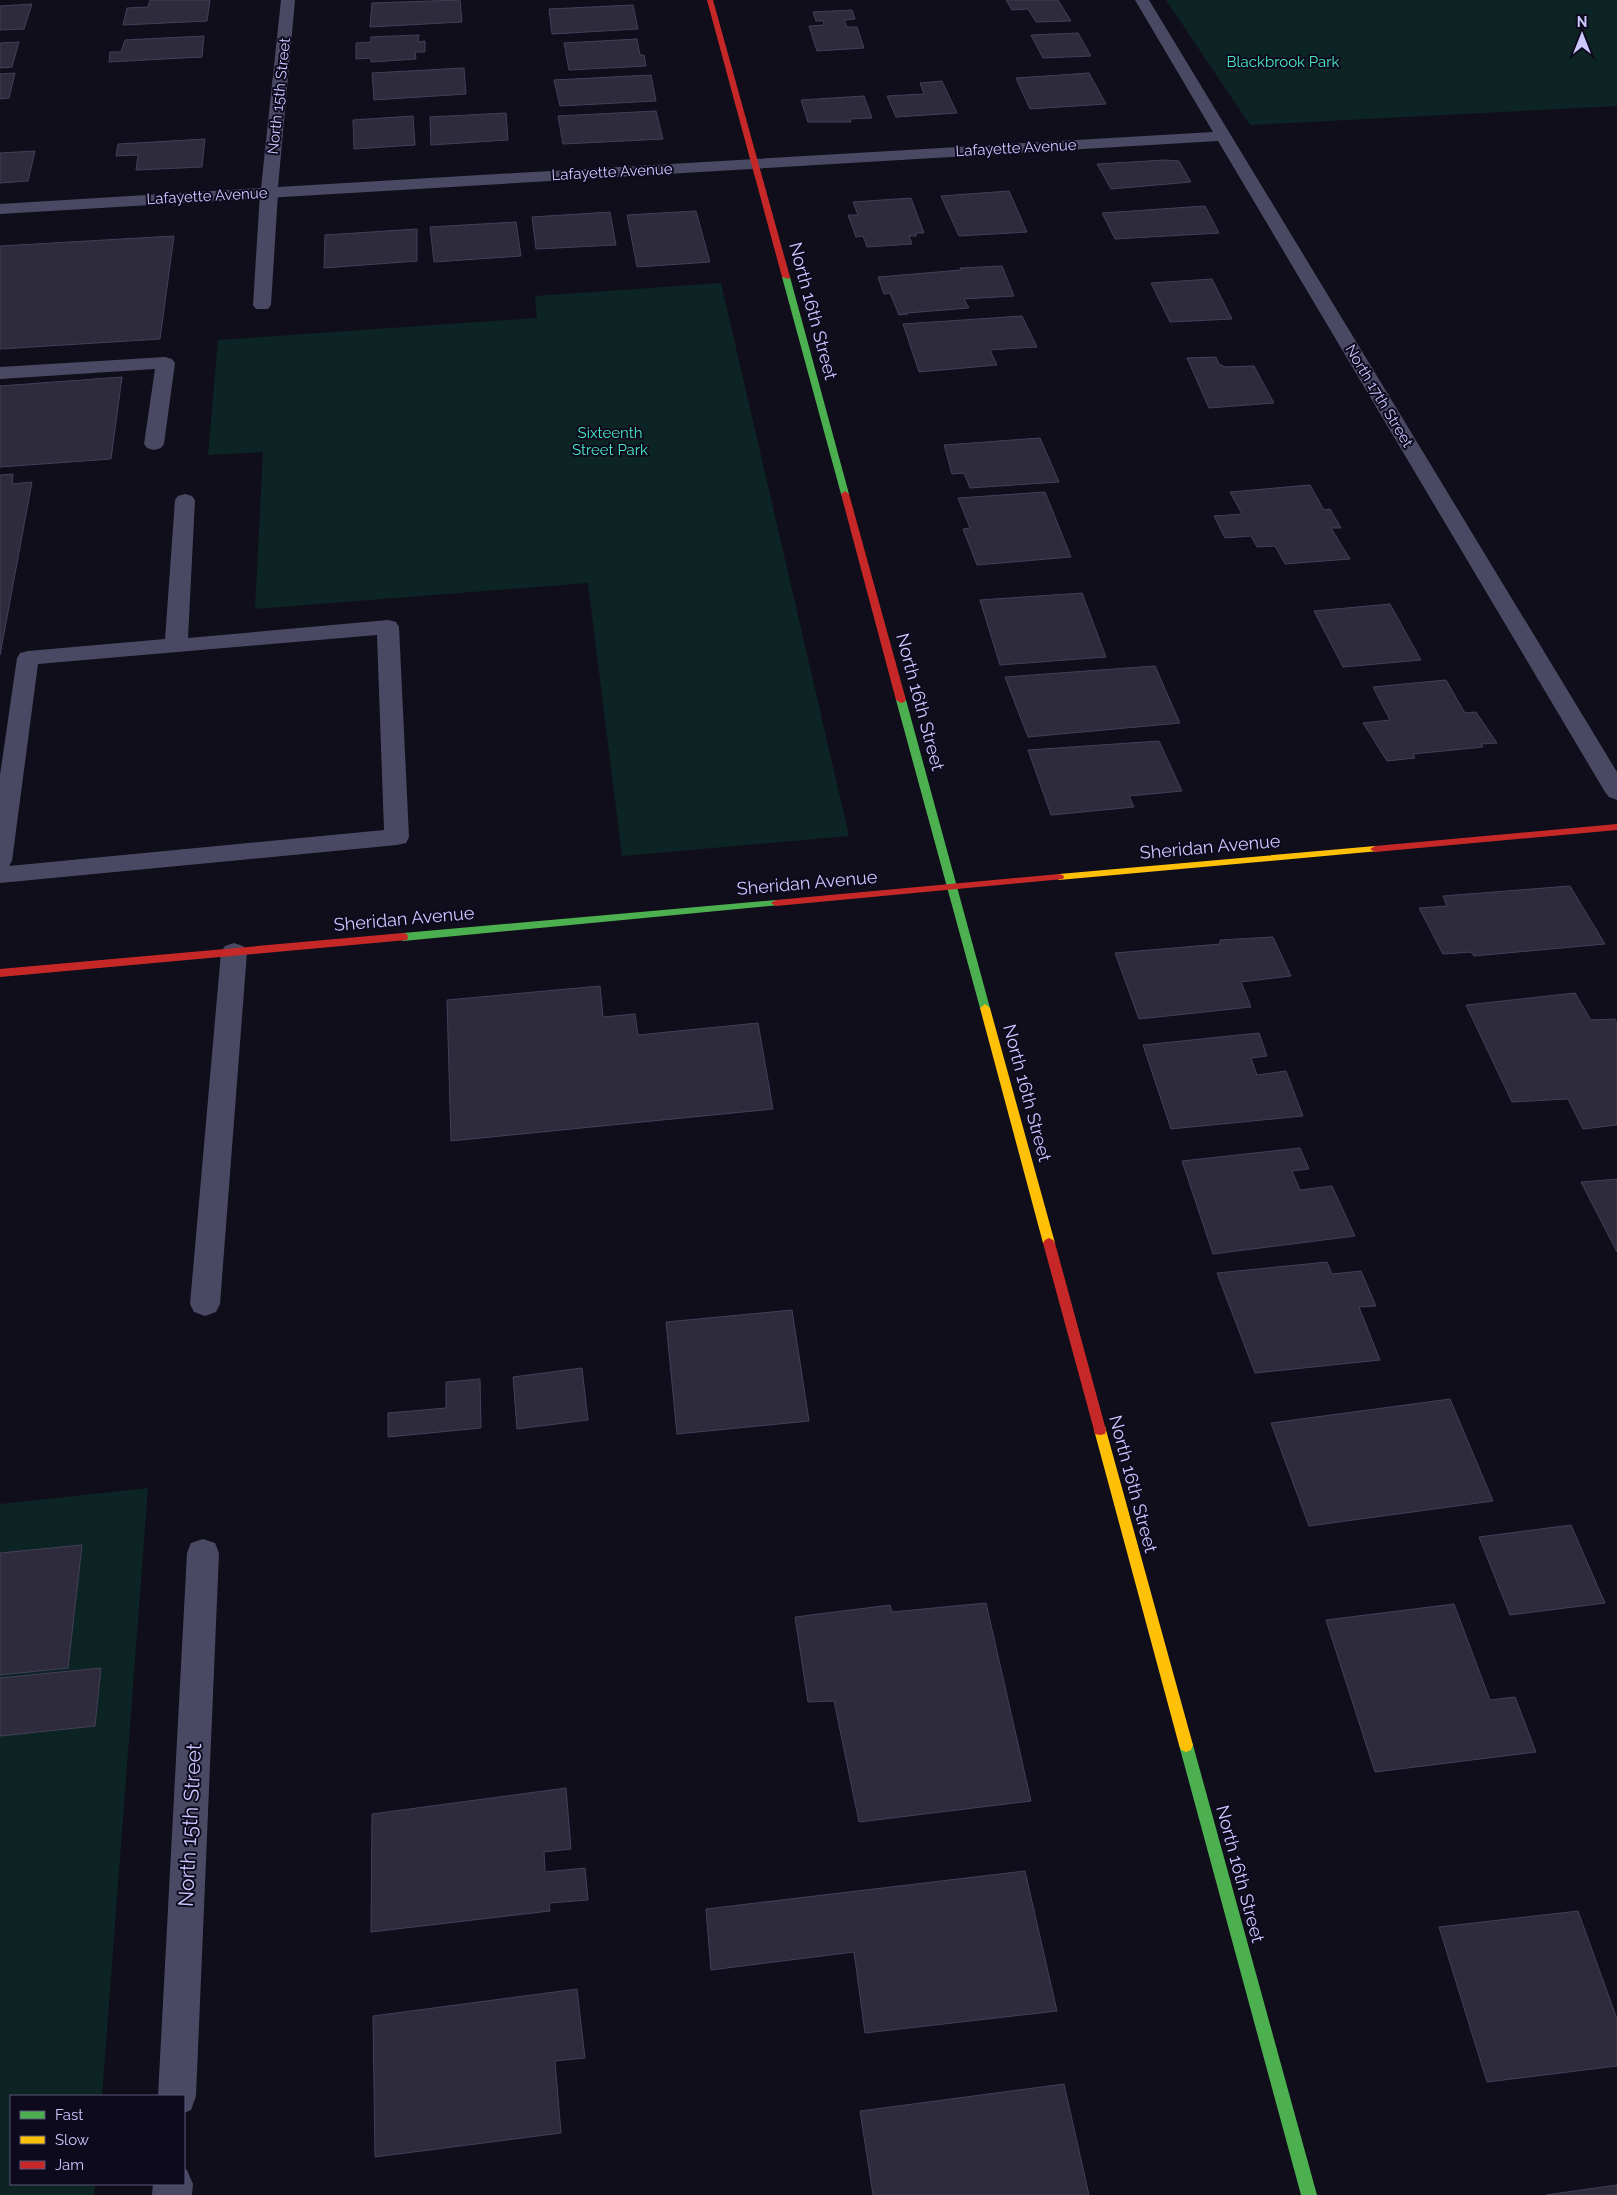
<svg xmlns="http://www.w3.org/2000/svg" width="1617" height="2195" viewBox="0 0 1617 2195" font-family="Raleway,sans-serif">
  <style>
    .green { fill: #0d2425 }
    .building { fill: #2e2b3d; stroke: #443f59 }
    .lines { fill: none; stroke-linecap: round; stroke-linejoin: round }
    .lane { fill: #4a4963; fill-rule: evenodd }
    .street { fill: #4a4963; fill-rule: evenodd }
    .fast { fill: #4caf50; fill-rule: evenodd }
    .slow { fill: #ffc107; fill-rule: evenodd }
    .jam { fill: #c62828; fill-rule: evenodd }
    .labels { text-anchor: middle; stroke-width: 4; stroke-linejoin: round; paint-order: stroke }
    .far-park-label { font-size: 15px; fill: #48eac2; stroke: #0d0a1e }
    .far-street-label { font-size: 15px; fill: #cdc7ff; stroke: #0d0a1e }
    .street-label { font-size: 18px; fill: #cdc7ff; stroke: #0d0a1e }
    .near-street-label { font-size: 21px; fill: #cdc7ff; stroke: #0d0a1e }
  </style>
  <rect width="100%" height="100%" fill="#100e1a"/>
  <!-- green -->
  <path class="green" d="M1166,0H1617V106L1250,125Z
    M721,283L849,836L622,856L588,583L255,609L263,452L208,455L218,340L537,318L535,296Z
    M148,1488L102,2096H11V2184H95L94,2195H0V1504Z"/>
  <!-- building -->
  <path class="building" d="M150,0H210L207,21L123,25L127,8L148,7Z
    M460,0L462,22L370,27L372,3Z
    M1006,0H1058L1071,21L1036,22L1028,9L1012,10Z
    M32,4L24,29L0,30V6Z
    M633,5L638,29L552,34L549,9Z
    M852,10L855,19L844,20L847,27H857L864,48L817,51L809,26L824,25L823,21H816L813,12Z
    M1078,33L1091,56L1043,58L1031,35Z
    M419,35L418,42L425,41V52H415L416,59L371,62V58L356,59V43L371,42V37Z
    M204,36L202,57L109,62L110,52H121L125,40Z
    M637,39L640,55H644L646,66L569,70L564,43Z
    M19,42L12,67L0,68V43Z
    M464,68L466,94L374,100L372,73Z
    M15,73L9,98L0,99V74Z
    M1089,73L1106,104L1030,109L1016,78Z
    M651,75L656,101L560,106L554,80Z
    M942,81L957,113L896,117L887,96L924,94L920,83Z
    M864,96L872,118L850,119L851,122H808L801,100Z
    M656,111L663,139L563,144L558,116Z
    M506,113L508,140L431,145L430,117Z
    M413,116L415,145L354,149L353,120Z
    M205,139L202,167L136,170L138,155L116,156L118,144Z
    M35,151L28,181L0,183V153Z
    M1165,160L1179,161L1191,182L1111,189L1097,164Z
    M1009,191L1027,232L959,236L941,196Z
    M911,198L924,233H916V236H909L912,244L867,247L863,236L856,237L848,215H858L853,202Z
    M1205,206L1219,233L1115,239L1102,213Z
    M696,211L710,262L637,267L627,215Z
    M610,212L616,245L536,249L532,217Z
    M516,222L521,256L434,262L430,227Z
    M417,229V261L324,268L325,235Z
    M174,236L160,339L0,349V246Z
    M1002,266L1014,296L964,299L969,308L907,313L908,314L899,315L890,293L884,294L878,277L961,270L960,268Z
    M1212,279L1232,319L1170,322L1151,283Z
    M1022,316L1037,347L990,350L997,365L919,372L903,324Z
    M1216,357L1219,364L1225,367L1254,366L1274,403L1209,408L1187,358Z
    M122,377L111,459L0,467V386Z
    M1040,438L1059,482L970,488L964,473L952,474L944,445Z
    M13,474L12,484L32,482L0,655V475Z
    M1310,485L1324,510L1330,509L1341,528H1331L1350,559L1285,564L1275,546L1257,547L1251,536L1225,538L1214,516L1242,514L1230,492Z
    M1045,492L1071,557L977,565L963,529L970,528L958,498Z
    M1082,593L1106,657L1000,665L980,600Z
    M1390,604L1421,660L1343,667L1314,611Z
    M1155,666L1180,723L1028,737L1005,677Z
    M1446,680L1465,713L1476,712L1497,743L1481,744L1483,747L1413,754L1415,758L1387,761L1363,723L1390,720L1373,687Z
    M1159,741L1182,791L1129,796L1134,807L1051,815L1028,750Z
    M1570,886L1605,944L1474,956L1471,952L1443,954L1419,908L1447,906L1443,896Z
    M1273,937L1291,976L1241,982L1251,1007L1139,1019L1115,953L1220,944V940Z
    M600,986L603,1017L635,1014L638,1035L758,1023L773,1109L451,1141L447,1000Z
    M1575,993L1591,1020L1615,1019L1617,1023V1125L1583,1129L1568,1099L1512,1102L1466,1005Z
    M1259,1033L1267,1056L1251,1058L1257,1075L1286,1071L1303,1116L1171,1129L1143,1045Z
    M1300,1148L1309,1169L1292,1171L1300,1190L1332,1186L1355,1236L1213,1254L1182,1161Z
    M1617,1179V1252L1581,1182Z
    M1327,1262L1332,1274L1361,1271L1376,1306L1359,1307L1380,1360L1255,1373L1217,1273Z
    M792,1310L809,1421L677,1434L666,1322Z
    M582,1368L588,1420L517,1429L513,1377Z
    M480,1379L481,1428L388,1437V1413L446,1408V1382Z
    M1450,1399L1493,1501L1309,1526L1271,1423Z
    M1571,1525L1605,1603L1510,1615L1479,1537Z
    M82,1545L68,1668L0,1675V1553Z
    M986,1603L1031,1801L859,1822L834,1701L808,1702L795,1617L890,1605L892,1612Z
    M1454,1604L1490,1700L1515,1697L1536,1752L1375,1772L1326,1620Z
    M101,1668L95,1726L0,1736V1678Z
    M566,1788L571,1849L544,1852L545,1872L585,1868L588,1900L549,1903L550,1911L371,1932L372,1814Z
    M1025,1871L1057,2011L865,2033L854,1952L711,1970L706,1909Z
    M1578,1911L1617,2019V2066L1487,2082L1439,1927Z
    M577,1989L585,2058L555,2061L561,2133L375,2157L373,2016Z
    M1064,2084L1089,2195H873L860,2111Z
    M1617,2185V2195H1546Z"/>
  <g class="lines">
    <!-- lane -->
    <path class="lane" d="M269,188L275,189L278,193L271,305L268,309H256L253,305L260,193L263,189Z
      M165,357L172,359L175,363L164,444L161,448L154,450L147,448L144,444L155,369L0,379V367Z
      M185,494L192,496L195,500L188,638L388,620L396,622L399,627L409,837L406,843L397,845L0,883V775L17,658L20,653L28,651L165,639L175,500L178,496ZM377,635L384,830L9,866L12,861L38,664Z
      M234,943L243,946L247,952L220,1304L216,1312L205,1316L194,1312L190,1304L221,952L225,946Z"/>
    <!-- street -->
    <path class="street" d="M281,0H295L278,187L1213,132L1135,0H1149L1617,772V800L1609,797L1605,792L1218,141L0,214V204L261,188Z
      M203,1539L215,1543L219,1553L196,2096L191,2110L184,2113V2096H158L187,1553L191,1543Z
      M184,2168L187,2170L193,2184L192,2195H152L153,2184H184Z"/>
    <!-- fast -->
    <path class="fast" d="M783,275L790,277L849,494L848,496L845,497L841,494L782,277Z
      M901,697L906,700L990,1008L985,1012L980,1008L896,700Z
      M776,900L781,903L780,905L403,941L398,937L403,933Z
      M1186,1738L1191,1740L1193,1745L1317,2195H1301L1179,1745L1181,1740Z"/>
    <!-- slow -->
    <path class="slow" d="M1375,846L1380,849L1379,851L1059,880L1054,877L1059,874Z
      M985,1004L990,1008L1055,1243L1053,1246H1045L1043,1243L980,1008Z
      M1100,1425L1105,1426L1106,1430L1193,1745L1191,1750L1186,1752L1181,1750L1179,1745L1094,1430L1095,1426Z"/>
    <!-- jam -->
    <path class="jam" d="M707,0H713L790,277L789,279L782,277Z
      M845,491L849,494L906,700L904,702L901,703L896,700L841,494Z
      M1617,824V830L1375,852L1370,849L1375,846Z
      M1059,874L1063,875L1064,877L1063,879L776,906L771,903L776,900Z
      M403,933L407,934L408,937L407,940L0,977V969Z
      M1049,1238L1053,1240L1055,1243L1106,1430L1105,1434L1100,1435L1095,1434L1094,1430L1043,1243L1045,1240Z"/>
  </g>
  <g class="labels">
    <!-- far-park labels -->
    <g class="far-park-label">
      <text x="1283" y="67">Blackbrook Park</text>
      <text x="610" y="438">Sixteenth<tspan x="610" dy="17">Street Park</tspan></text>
    </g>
    <!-- far-street labels -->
    <g class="far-street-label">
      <text transform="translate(279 96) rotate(-84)" y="5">North 15th Street</text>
      <text transform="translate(1016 148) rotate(-3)" y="5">Lafayette Avenue</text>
      <text transform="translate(612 172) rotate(-3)" y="5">Lafayette Avenue</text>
      <text transform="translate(207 196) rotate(-3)" y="5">Lafayette Avenue</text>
      <text transform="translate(1379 396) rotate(59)" y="5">North 17th Street</text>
    </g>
    <!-- street labels -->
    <g class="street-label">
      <text transform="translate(813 311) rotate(75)" y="6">North 16th Street</text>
      <text transform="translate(920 702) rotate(75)" y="6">North 16th Street</text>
      <text transform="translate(1210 847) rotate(-5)" y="6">Sheridan Avenue</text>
      <text transform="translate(807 883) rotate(-5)" y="6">Sheridan Avenue</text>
      <text transform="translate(404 919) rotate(-5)" y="6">Sheridan Avenue</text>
      <text transform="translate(1027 1093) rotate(75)" y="6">North 16th Street</text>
      <text transform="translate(1133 1484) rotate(75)" y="6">North 16th Street</text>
      <text transform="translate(1240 1874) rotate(75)" y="6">North 16th Street</text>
    </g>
    <!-- near-street labels -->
    <g class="near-street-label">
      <text transform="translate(190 1825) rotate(-87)" y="7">North 15th Street</text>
    </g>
  </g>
  <!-- legend -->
  <rect x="10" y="2095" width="175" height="90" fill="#0d0a1e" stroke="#5a5678"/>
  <rect x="20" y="2111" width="25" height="8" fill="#4caf50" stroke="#5a5678"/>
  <text x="55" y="2120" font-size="15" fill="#cdc7ff">Fast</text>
  <rect x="20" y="2136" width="25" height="8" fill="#ffc107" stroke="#5a5678"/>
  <text x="55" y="2145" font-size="15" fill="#cdc7ff">Slow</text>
  <rect x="20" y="2161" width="25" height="8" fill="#c62828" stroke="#5a5678"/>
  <text x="55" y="2170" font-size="15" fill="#cdc7ff">Jam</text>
  <!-- north arrow -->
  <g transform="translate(1582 35)" stroke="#0d0a1e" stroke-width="4" paint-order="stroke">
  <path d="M0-4L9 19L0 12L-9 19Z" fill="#cdc7ff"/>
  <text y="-8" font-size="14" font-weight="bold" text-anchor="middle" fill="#cdc7ff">N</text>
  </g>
</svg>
